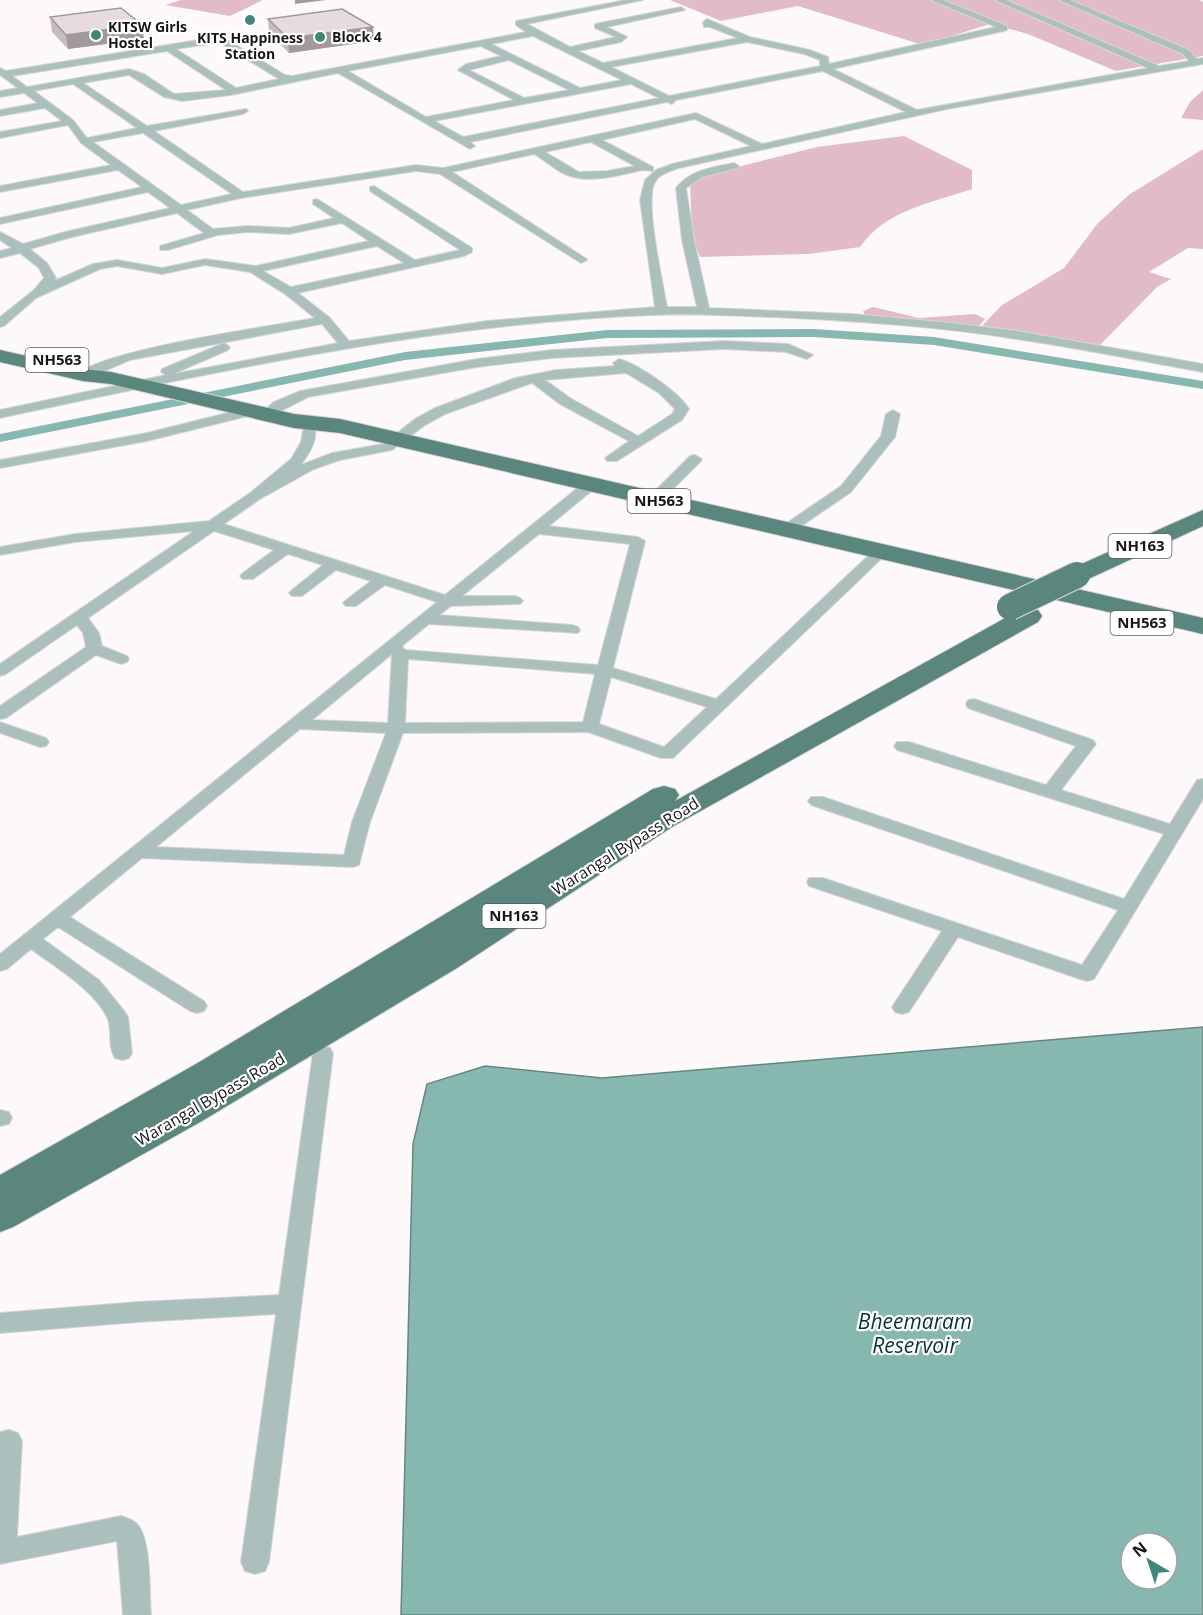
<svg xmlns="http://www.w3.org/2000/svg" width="1203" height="1615" viewBox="0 0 1203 1615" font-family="'Open Sans',sans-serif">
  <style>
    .green { fill: #e2bbc9 }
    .water { fill: #87b8af; stroke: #668781; stroke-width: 1.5; fill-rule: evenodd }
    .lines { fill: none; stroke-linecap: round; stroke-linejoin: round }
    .canal { fill: #87b8af; fill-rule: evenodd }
    .minor-casing { stroke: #d8d5d6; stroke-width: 2 }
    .trunk-casing { stroke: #d8d5d6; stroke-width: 2 }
    .minor { fill: #abc0bc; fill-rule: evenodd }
    .trunk { fill: #5a867e; fill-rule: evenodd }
    .trunk-bridge-casing { stroke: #d8d5d6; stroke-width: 28; stroke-linecap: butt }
    .trunk-bridge { stroke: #5a867e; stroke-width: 26 }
    .wall { fill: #c6bcc0 }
    .shaded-wall { fill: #a1999c }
    .building { fill: #e6dbdf; stroke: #a1999c; stroke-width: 1.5 }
    .poi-dot { fill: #41867c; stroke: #fff; stroke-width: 2 }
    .labels { text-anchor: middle; stroke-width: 4.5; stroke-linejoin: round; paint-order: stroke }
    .far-poi-label { font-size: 14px; font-weight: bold; fill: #181516; stroke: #fff; text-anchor: start }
    .shield { fill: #fff; stroke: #5d5b5c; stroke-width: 1.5 }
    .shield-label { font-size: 15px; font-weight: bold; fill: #181516 }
    .street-label { font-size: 16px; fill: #181516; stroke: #fff }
    .near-water-label { font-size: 21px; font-style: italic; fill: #04342e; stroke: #fff }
  </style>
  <rect width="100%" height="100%" fill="#fdf9fa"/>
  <!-- green -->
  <path class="green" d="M181,0H263L230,16L165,5Z
    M670,0H1199L1203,2V56L1116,71L1028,34L990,24L923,45L798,6L721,21Z
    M1203,90V120L1181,118L1190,102Z
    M904,136L972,170V189C931,203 886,210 860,247L809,254L700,257L692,237L690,179L817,147Z
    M1203,149V249L1188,248L1149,272L1171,279L1157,287L1097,348L980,328L1002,305L1064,268L1098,223L1130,194Z
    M873,307L919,318L975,314L985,319L978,327L866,318L863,311Z"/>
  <!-- water -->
  <path class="water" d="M1203,1027V1615H401L413,1144L427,1084L485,1066L602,1078ZM1131,1543H1167V1579H1131Z"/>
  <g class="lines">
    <!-- canal -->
    <path class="canal" d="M814,329L934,337L1203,381V389L934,345L814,337L607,338L405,360L0,442V434L405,352L607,330Z"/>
    <!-- minor casing -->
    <g class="minor-casing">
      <path id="minor" d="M626,0H643L527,24L570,47L616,37L595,28V24L681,7L685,10L607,27L627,37L621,42L578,51L603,63L738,38L710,27H704L703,22L707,19L750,37L810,50L828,57L829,64L996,27L931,0H943L1007,26V30L1004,31L833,69L917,110L1148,68L995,0H1006L1159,66L1189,61L1183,54L1059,0H1070L1189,50L1197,59L1203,58V64L947,109L679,168C671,171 659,174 655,182C644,200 663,283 667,307H697L682,240L676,188C690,170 713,167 734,163L739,166L738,168L702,177L686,188L694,240L709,308L853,314L952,323L1017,331L1203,364V372C1141,361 1079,348 1016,339C936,326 854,321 773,317C732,316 691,313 651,315C431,324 215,372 0,418V410L166,375L161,372L162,369L224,343L230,347L228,350L173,374L338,343L322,324L130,360L88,378H78L77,375C99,350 273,326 315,318L285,294L250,272L205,265L162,274L117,266L100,269L36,298L4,326L0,327V317L34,290L44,278L39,268L20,253L0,258V251L12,248L0,240V232L23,244L65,232L170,208L148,192L0,224V218L142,187L118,170L0,192V186L111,165L81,143L68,125L0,138V132L62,121L45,108L0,116V110L38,103L24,93L0,97V91L18,88L0,75V68L6,71L217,37L228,40L285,75L292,76L526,32L516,25V21ZM533,36L622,80L580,88L491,44ZM747,42L804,54L820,60V66L669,96L611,67ZM217,43L222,44L279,79L236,88L176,49ZM481,46L501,56L466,64L458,70L514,100L426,117L348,71ZM167,51L226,90L174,94L144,74L129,69L27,87L12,76ZM509,60L569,90L524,98L469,70ZM823,71L906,112L762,144L696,113L443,168L416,165L243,192L154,131L243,114L248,111L246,109L147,126L83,83L129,75L164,97L182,101L231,95L338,73L470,149L475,146L470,142L667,102L672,104L676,100ZM73,84L137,128L87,138L73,120L34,91ZM631,84L659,98L463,137L434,121ZM695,119L751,146L672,164L656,170L645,180L640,200L655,307L487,321L349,341L329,317L298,293L464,256L472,252V248L374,186L370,187V191L460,250L415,260L317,199L313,200V204L334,218L289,228L248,226L213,229L187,210L241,198L416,171L440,174L581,263L587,260L585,258L452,172L534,154C545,160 556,171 567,175C590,184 620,175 643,170L653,171V167L602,140ZM143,133L232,194L181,205L93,142ZM591,142L635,166L607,171L579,172L545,152ZM177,213L204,233L160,246V250H168L218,235L248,232L289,234L342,223L369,241L256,266L205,259L162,268L117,260L93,264L54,281L56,278L47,263L30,249L72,237ZM377,246L404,263L291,287L263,271Z
        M724,341L788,344L813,355L807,359L786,352L724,349L552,358L477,367L308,397C298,402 268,419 261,418L259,415L274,402L300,391L477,359L552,350Z
        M619,359C638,364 679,392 689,409L682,420L617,461H607L605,458L629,441L560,404L532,383L445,414L425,425L392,450L340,460L314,469L260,499L224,524L445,595L585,482H595L597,485L595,488L549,526L638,537L645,541L613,668L716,699L869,555H879L882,558L879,561L673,758H661L588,732L403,733L370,822L359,865L352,867L142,858L70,917L204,1001L207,1006L204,1011L197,1013L190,1011L58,927L43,939L99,980L125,1012L128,1017L132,1053L129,1058L122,1060L115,1058C107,1046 113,1029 107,1017C92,988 56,968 31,949L7,969L0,971V954L437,602L385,585L356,606H346L343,603L346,600L371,581L336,570L302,596H292L289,593L292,590L323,565L288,554L253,579H243L240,576L243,573L274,550L214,531L88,618L99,633L102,646L127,656L129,659L127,662L121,664L96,655L6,718L0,719V706L86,647L83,633L77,625L6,674L0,676V664L194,531L75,542L0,555V547L75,534L209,521L250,493L291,459L301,442L304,425H314C319,440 309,453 301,465L332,453L383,444L415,419L435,408L515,378L556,370L615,366L613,363ZM626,373L659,393L675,409L672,414L638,436L570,398L545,380ZM539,534L630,544L598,665L405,650L402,646L429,624L578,633L580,630L578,627L572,625L439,615L451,606L520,604L523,601L520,598L515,596H462ZM392,654L388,723L312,720ZM408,659L595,674L583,722L405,723ZM611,677L707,707L664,747L599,724ZM300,729L386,733L352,822L344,855L156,847Z
        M251,407L256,408L258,411L256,414L147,441L0,468V460L147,433Z
        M893,410L900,414L895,437L851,492L791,533H781L779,530L781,527L841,486L881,436L886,414Z
        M695,455L702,459L700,462L659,503H649L647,500L649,497L690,456Z
        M974,699L1093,740L1096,744L1061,790L1170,824L1197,780L1203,779V799L1094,979L1087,981L1080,979L958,937L909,1012L902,1014L895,1012L892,1007L942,931L809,886L807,882L809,878H823L1082,965L1118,910L811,805L808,801L811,797H823L1124,899L1164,834L897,750L894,746L897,742H909L1046,785L1076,746L968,708L966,704L968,700Z
        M0,722L46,738L49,742L46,746L40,747L0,733Z
        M323,1046L330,1048L333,1053L269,1562L265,1571L255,1574L245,1571L241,1562L276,1314L138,1322L0,1333V1313L138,1302L279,1295L313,1053L316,1048Z
        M0,1110L9,1112L12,1118L9,1124L0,1126Z
        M9,1430L18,1433L22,1441L17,1537L121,1516C127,1518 134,1520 138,1525C152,1543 149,1592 151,1615H123L117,1541L0,1564V1432Z"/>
    </g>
    <!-- trunk casing -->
    <g class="trunk-casing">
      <path id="trunk" d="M0,350L83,369L111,372L294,414L340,419L1203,618V634L340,433L294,428L111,384L83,381L0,362Z
        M1203,510V526L1086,580L1077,583L1068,580L1064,575L1068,570Z
        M1029,608L1038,610L1042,616L1038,622L672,827L457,968L202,1121L13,1227L0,1232V1175L196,1064L653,789L664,786L675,789L679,795L675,801L1020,610Z"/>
    </g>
    <!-- minor -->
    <use href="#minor" class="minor"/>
    <!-- trunk -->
    <use href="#trunk" class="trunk"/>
    <!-- trunk-bridge casing -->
    <g class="trunk-bridge-casing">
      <path id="trunk-bridge" d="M1010,607L1077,575"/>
    </g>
    <!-- trunk-bridge -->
    <use href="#trunk-bridge" class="trunk-bridge"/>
  </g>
  <!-- wall -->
  <path class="wall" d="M50,17L144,39L68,49L52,32Z
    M268,19L374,41L289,53L269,33Z"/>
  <!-- shaded-wall -->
  <path class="shaded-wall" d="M295,0H326L295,4Z
    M142,25L144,39L68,49L66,35Z
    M373,27L374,41L289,53L288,38Z"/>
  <!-- building -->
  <path class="building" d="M121,8L142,25L66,35L50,17Z
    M342,9L373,27L288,38L268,19Z"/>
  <!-- markers -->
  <g class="poi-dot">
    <circle cx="250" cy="20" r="6"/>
    <circle cx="96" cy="35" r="6"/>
    <circle cx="320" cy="37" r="6"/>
  </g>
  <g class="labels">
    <!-- far-poi labels -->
    <g class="far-poi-label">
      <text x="108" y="32">KITSW Girls<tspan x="108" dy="16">Hostel</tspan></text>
      <text x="332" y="42">Block 4</text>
      <text x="250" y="43" text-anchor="middle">KITS Happiness<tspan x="250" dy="16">Station</tspan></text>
    </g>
    <!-- shield labels -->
    <g class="shield">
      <rect x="25.5" y="348" width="63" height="24" rx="4.5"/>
      <rect x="627.5" y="489" width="63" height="24" rx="4.5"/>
      <rect x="1108.5" y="534" width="63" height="24" rx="4.5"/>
      <rect x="1110.5" y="611" width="63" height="24" rx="4.5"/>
      <rect x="482.5" y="904" width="63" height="24" rx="4.5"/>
    </g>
    <g class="shield-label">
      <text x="57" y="365">NH563</text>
      <text x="659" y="506">NH563</text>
      <text x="1140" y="551">NH163</text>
      <text x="1142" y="628">NH563</text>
      <text x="514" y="921">NH163</text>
    </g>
    <!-- street labels -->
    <g class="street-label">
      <text transform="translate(625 846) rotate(-32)" y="6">Warangal Bypass Road</text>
      <text transform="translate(210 1099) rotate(-30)" y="6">Warangal Bypass Road</text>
    </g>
    <!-- near-water labels -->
    <g class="near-water-label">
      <text x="915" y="1329">Bheemaram<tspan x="915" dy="24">Reservoir</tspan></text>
    </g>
  </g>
  <!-- north arrow -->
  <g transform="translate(1149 1561) rotate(321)"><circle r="28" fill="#ffffff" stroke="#a3a1a2" stroke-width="1.5"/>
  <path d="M0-4.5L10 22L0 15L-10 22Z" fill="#41867c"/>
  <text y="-9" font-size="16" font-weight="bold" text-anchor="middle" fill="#181516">N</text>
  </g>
</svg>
